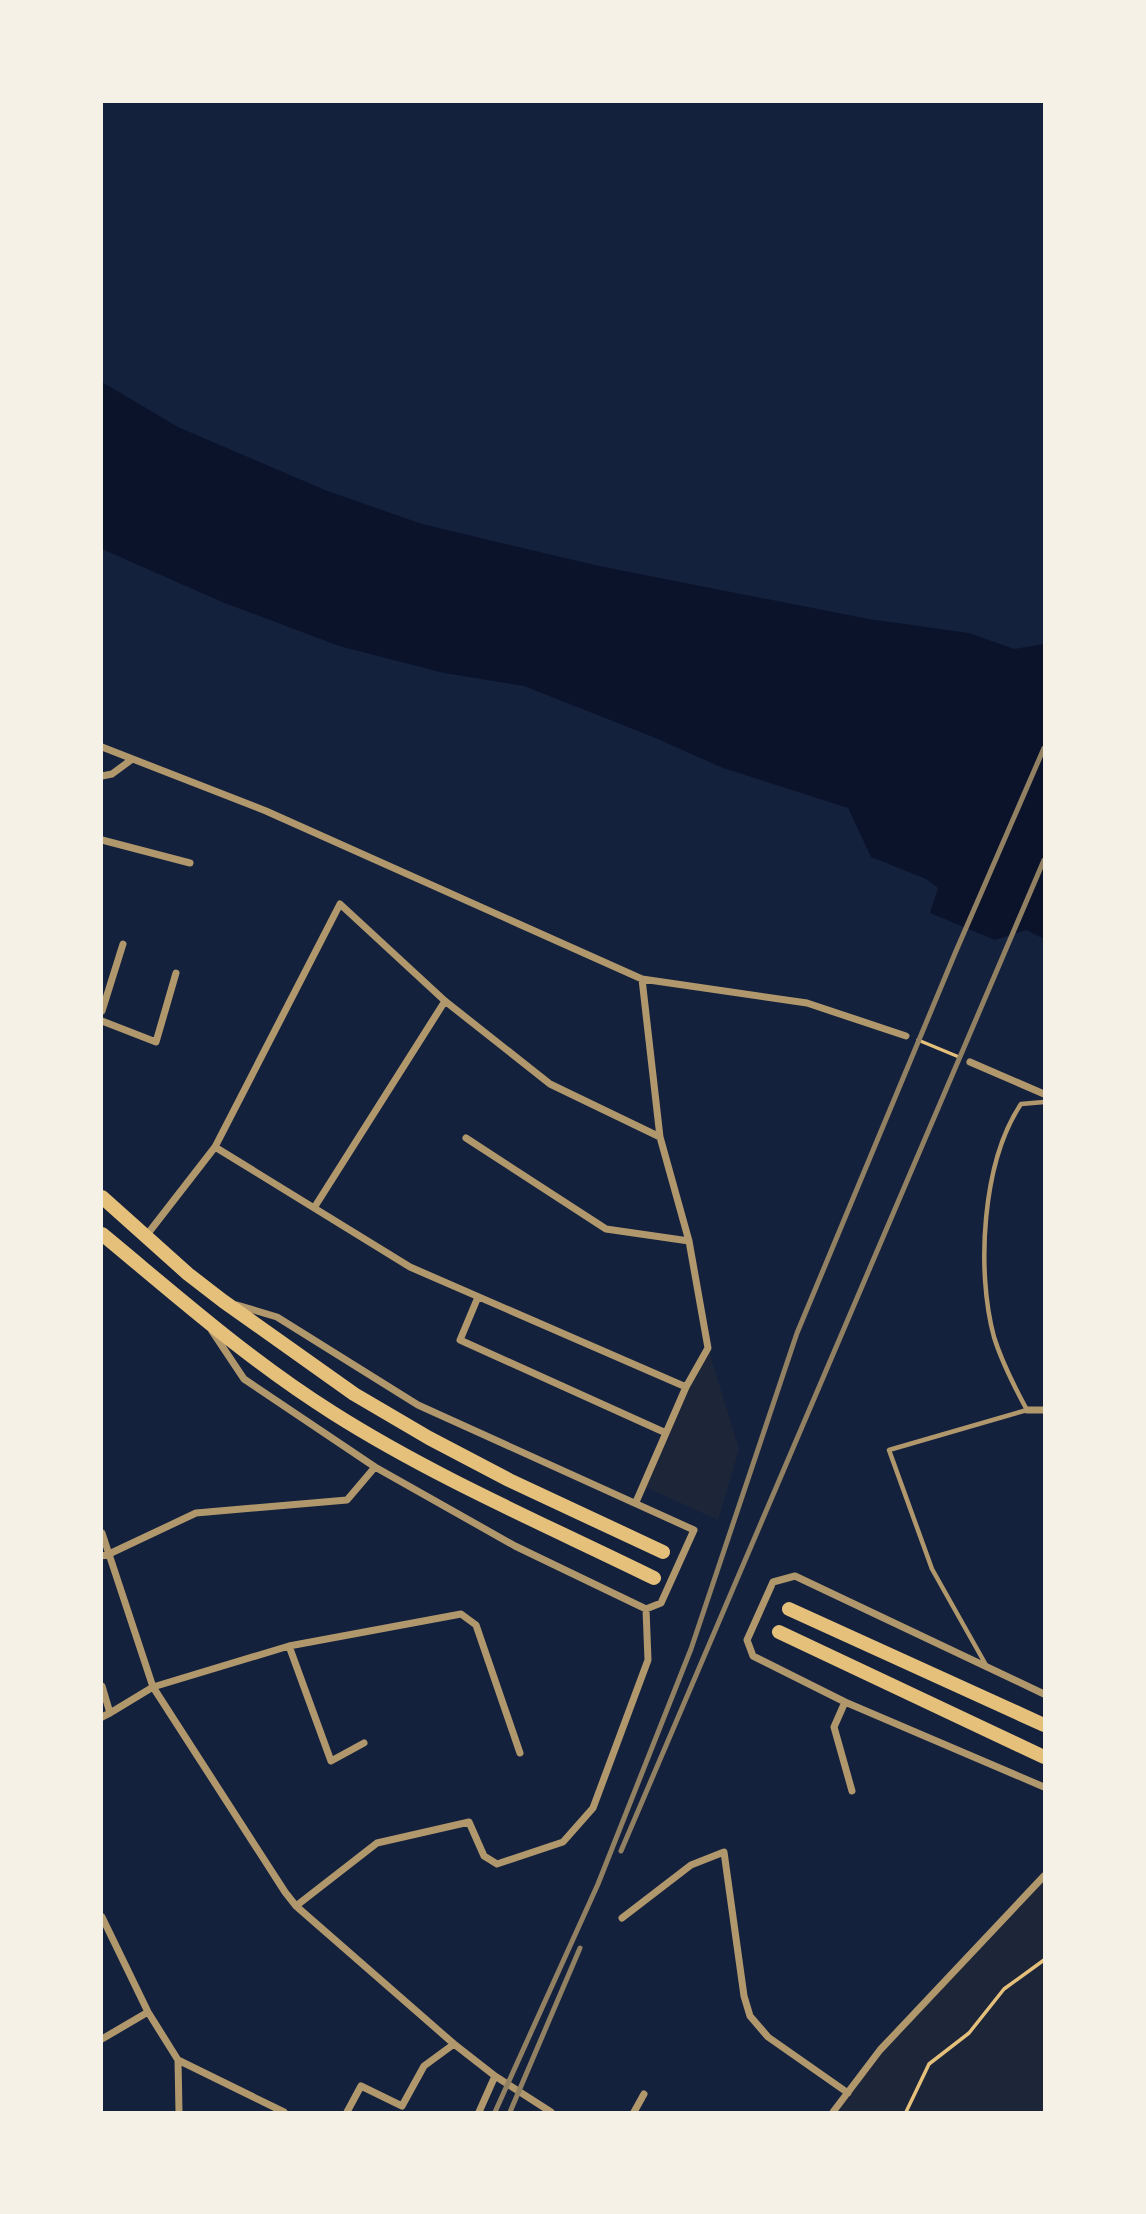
<svg xmlns="http://www.w3.org/2000/svg" width="1146" height="2214" viewBox="0 0 1146 2214" font-family="Literata,serif">
  <style>
    .green { fill: #1d2539 }
    .water { fill: #0b132b }
    .lines { fill: none; stroke-linecap: round; stroke-linejoin: round }
    .path { stroke: #e5c07b; stroke-width: 3.5 }
    .service { stroke: #b1986c; stroke-width: 4.5 }
    .minor { stroke: #b1986c; stroke-width: 7 }
    .trunk { stroke: #e5c07b; stroke-width: 14 }
    .rail { stroke: #918062; stroke-width: 5 }
  </style>
  <rect width="100%" height="100%" fill="#14213d"/>
  <!-- green -->
  <path class="green" d="M708,1348L739,1449L718,1520L643,1486Z
    M1044,1876V2112H833L880,2050Z"/>
  <!-- water -->
  <path class="water" d="M102,382L178,427L325,490L422,524L599,566L869,619L969,633L1014,649L1044,644V939L1026,930L995,940L930,913L938,888L926,879L871,857L848,808L723,768L653,737L524,686L444,673L339,646L222,602L102,549Z"/>
  <g class="lines">
    <!-- path -->
    <path class="path" d="M918,1040L959,1057
      M906,2112L929,2064L969,2033L1004,1989L1044,1960"/>
    <!-- service -->
    <path class="service" d="M986,1665L932,1569L889,1450L1027,1410C1014,1386 1002,1363 994,1337C976,1271 982,1162 1021,1104L1044,1102"/>
    <!-- minor -->
    <path class="minor" d="M102,747L266,811L642,979L807,1003L906,1036
      M102,776L112,774L131,760
      M102,840L190,863
      M102,1011L123,944
      M102,1021L156,1042L176,973
      M970,1062L1044,1094
      M466,1138L606,1229L689,1241
      M215,1147L410,1267L686,1387
      M314,1208L445,1001
      M146,1236L215,1147L340,904L445,1001L550,1084L660,1137
      M478,1297L460,1340L666,1433
      M212,1331L244,1379L375,1467L515,1546L646,1609L661,1603L694,1530L418,1405L277,1317L237,1305
      M1027,1410H1044
      M636,1502L686,1387L708,1348L689,1241L660,1137L642,979
      M102,1533L153,1687L285,1892L296,1906L454,2044L495,2076L551,2112
      M102,1556L109,1554L196,1513L347,1500L375,1467
      M289,1646L331,1761L364,1743
      M102,1686L110,1713L102,1717
      M1044,1694L795,1576L773,1582L747,1640L753,1656L845,1702L1044,1787
      M845,1702L834,1727L852,1791
      M110,1713L153,1687L289,1646L461,1614L476,1625L520,1753
      M296,1906L377,1843L469,1822L484,1856L497,1864L563,1842L593,1808L648,1660L646,1609
      M102,1917L148,2012L178,2060L284,2112
      M622,1918L691,1865L724,1852L744,1996L750,2016L768,2037L848,2093
      M102,2039L148,2012
      M178,2060L179,2112
      M347,2112L361,2086L402,2106L424,2066L454,2044
      M479,2112L495,2076
      M634,2112L644,2094
      M833,2112L880,2050L1044,1876"/>
    <!-- trunk -->
    <path class="trunk" d="M102,1197L188,1274L223,1301L354,1394L429,1438L509,1480L663,1552
      M102,1234C177,1296 250,1361 333,1413C434,1477 546,1525 654,1578
      M789,1609L1044,1725
      M779,1632L1044,1757"/>
    <!-- rail -->
    <path class="rail" d="M621,1851L1044,860
      M495,2112L598,1884L691,1649L797,1333L956,951L1044,748
      M510,2112L580,1948"/>
  </g>
  <!-- border -->
  <rect width="1146" height="2214" fill="none" stroke="#f6f1e7" stroke-width="206"/>
</svg>
